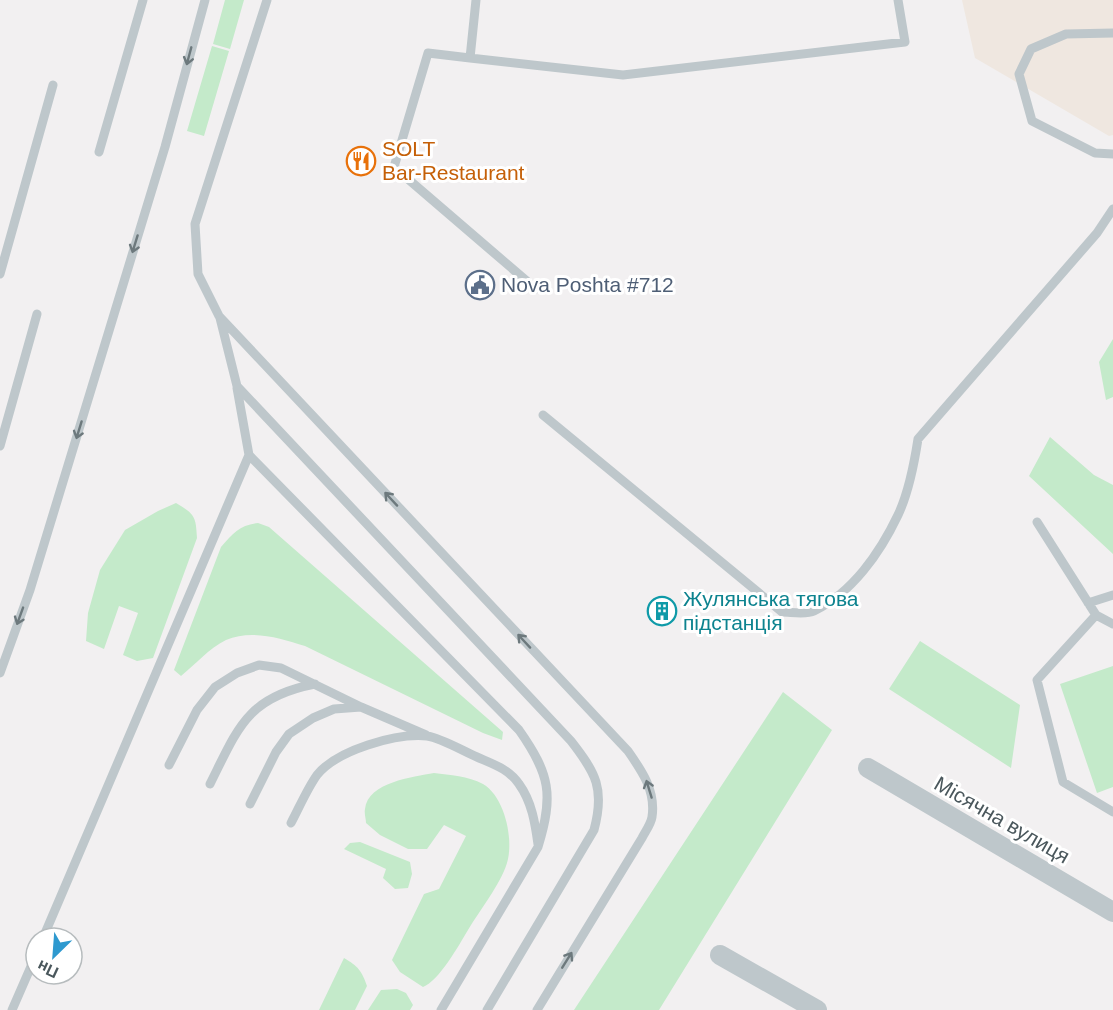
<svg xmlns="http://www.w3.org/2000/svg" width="1113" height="1010" viewBox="0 0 1113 1010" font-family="Helvetica,sans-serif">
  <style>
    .green { fill: #c4eaca }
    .sand { fill: #efe7e0 }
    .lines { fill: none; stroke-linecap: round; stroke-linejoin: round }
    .service { stroke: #bec7cb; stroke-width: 9 }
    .minor { stroke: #bec7cb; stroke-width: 20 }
    .oneway { stroke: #6d797d }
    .labels { text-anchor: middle; stroke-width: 6; stroke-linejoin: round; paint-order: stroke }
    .food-label { font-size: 21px; fill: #c56008; stroke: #fff; text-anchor: start }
    .service-label { font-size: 21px; fill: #4e5e75; stroke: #fff; text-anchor: start }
    .culture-label { font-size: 21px; fill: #0d838f; stroke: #fff; text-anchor: start }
    .street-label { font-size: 21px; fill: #4a575c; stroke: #fff }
  </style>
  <rect width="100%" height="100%" fill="#f2f0f1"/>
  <!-- green -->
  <path class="green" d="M225,0H244L230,49L213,44Z
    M212,46L229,51L204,136L187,131Z
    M1113,339V397L1106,400L1099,362Z
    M1050,437L1094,475L1113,485V554L1029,476Z
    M176,503C195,514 196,517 197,538L153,658L137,661L123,655L138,613L119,606L104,649L86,641L88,613L100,570L125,530L158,511Z
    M258,523L269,527L503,732L502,740L483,733L305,646C280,638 251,629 226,640C209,648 195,665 181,676L174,670L221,547C233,533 240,525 258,523Z
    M920,641L1020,705L1011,768L889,689Z
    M1113,666V787L1097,793L1060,684Z
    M783,692L832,730L659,1010H574Z
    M434,773C450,775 468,776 483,784C505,797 514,840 507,863C500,885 480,910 468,930C459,945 439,981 423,987L400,972L392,960L424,894L439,889L466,836L444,825L427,849H408L380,835L366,823C366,819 364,813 365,809C368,782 413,777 434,773Z
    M360,842L410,862L412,874L408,888L395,889L383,878L386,869L344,849L350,843Z
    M344,958C358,966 362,971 367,986L355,1010H319Z
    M397,989L406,993L413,1005L410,1010H368L381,990Z"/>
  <!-- sand -->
  <path class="sand" d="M962,0H1113V135L1109,136L975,58Z"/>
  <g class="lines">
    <!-- service -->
    <path class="service" d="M267,0L195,224L198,274L219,316L628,751C642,771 656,791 652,817C651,824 645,832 642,838L537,1010
      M476,0L470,58L623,75L905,42L898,0
      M1113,33L1066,34L1031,49L1019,74L1032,121L1095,153L1113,154
      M470,58L428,53L394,167L536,289
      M99,152L143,0
      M0,274L53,85
      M220,318L237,386L571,741C596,773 605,789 594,830L487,1010
      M237,388L249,455L519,730C550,774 554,795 538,847L441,1010
      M543,415L782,612C791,612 806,615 814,611C852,593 880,553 898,515C909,492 914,465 918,439L1097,233L1113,209
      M0,446L37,314
      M1037,522L1096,615L1113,624
      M1088,603L1113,595
      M1096,615L1037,680L1063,782L1113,812
      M0,673L30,590L165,147L205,0
      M169,765L197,710L215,687L237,673L259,665L281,668L361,707
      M210,784C238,728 247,697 315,684
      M250,804L276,752L289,734L313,718L334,709L361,707L426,735
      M291,823C299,808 307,789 317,775C337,750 396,733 427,736C441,738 463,751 477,757C493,764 509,769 519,784C532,802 535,823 538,844
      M43,938L249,455
      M12,1010L36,955"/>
    <!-- minor -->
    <path class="minor" d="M868,768L1113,912
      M720,955L817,1010"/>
  </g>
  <!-- one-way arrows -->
  <defs><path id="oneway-shaft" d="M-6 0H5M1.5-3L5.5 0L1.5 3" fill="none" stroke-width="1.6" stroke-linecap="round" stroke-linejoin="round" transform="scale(1.5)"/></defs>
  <g class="oneway">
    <use href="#oneway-shaft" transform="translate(189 56) rotate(105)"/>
    <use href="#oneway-shaft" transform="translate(135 244) rotate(107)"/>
    <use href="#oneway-shaft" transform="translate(79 430) rotate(107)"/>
    <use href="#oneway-shaft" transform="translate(391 499) rotate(-133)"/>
    <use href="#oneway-shaft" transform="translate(20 616) rotate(110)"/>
    <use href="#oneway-shaft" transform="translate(524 641) rotate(-133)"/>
    <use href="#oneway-shaft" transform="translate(649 789) rotate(-107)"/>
    <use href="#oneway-shaft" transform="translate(567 960) rotate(-58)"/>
  </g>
  <!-- icons -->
  <defs>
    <g id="restaurant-ring" transform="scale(1.5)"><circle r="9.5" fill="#fff" stroke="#e8710a" stroke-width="1.5"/><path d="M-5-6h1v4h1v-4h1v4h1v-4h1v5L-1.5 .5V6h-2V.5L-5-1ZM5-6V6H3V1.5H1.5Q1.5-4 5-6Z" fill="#e8710a"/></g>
    <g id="civic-ring" transform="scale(1.5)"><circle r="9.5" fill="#fff" stroke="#5c6f8a" stroke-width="1.5"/><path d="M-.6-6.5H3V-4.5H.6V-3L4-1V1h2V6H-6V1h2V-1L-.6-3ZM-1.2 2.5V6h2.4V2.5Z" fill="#5c6f8a"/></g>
    <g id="building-ring" transform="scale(1.5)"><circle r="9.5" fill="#fff" stroke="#0f9aa8" stroke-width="1.5"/><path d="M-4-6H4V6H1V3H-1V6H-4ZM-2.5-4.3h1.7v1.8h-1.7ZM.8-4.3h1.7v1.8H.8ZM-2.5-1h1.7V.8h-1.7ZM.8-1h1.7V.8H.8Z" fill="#0f9aa8"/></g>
  </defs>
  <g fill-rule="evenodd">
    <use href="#restaurant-ring" x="361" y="161"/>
    <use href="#civic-ring" x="480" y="285"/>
    <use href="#building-ring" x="662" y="611"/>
  </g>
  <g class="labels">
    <!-- food labels -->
    <g class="food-label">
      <text x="382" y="156">SOLT<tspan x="382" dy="24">Bar-Restaurant</tspan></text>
    </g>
    <!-- service labels -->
    <g class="service-label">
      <text x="501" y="292">Nova Poshta #712</text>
    </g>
    <!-- culture labels -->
    <g class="culture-label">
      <text x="683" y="606">Жулянська тягова<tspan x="683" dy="24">підстанція</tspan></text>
    </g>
    <!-- street labels -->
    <g class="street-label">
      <text transform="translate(1002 820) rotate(30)" y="7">Місячна вулиця</text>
    </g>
  </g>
  <!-- north arrow -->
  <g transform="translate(54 956) rotate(205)"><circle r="28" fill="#ffffff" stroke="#b7bcbe" stroke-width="1.5"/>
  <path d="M0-4.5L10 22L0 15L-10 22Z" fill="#2e99cf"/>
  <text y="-9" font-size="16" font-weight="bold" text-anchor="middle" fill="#4a575c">Пн</text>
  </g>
</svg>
